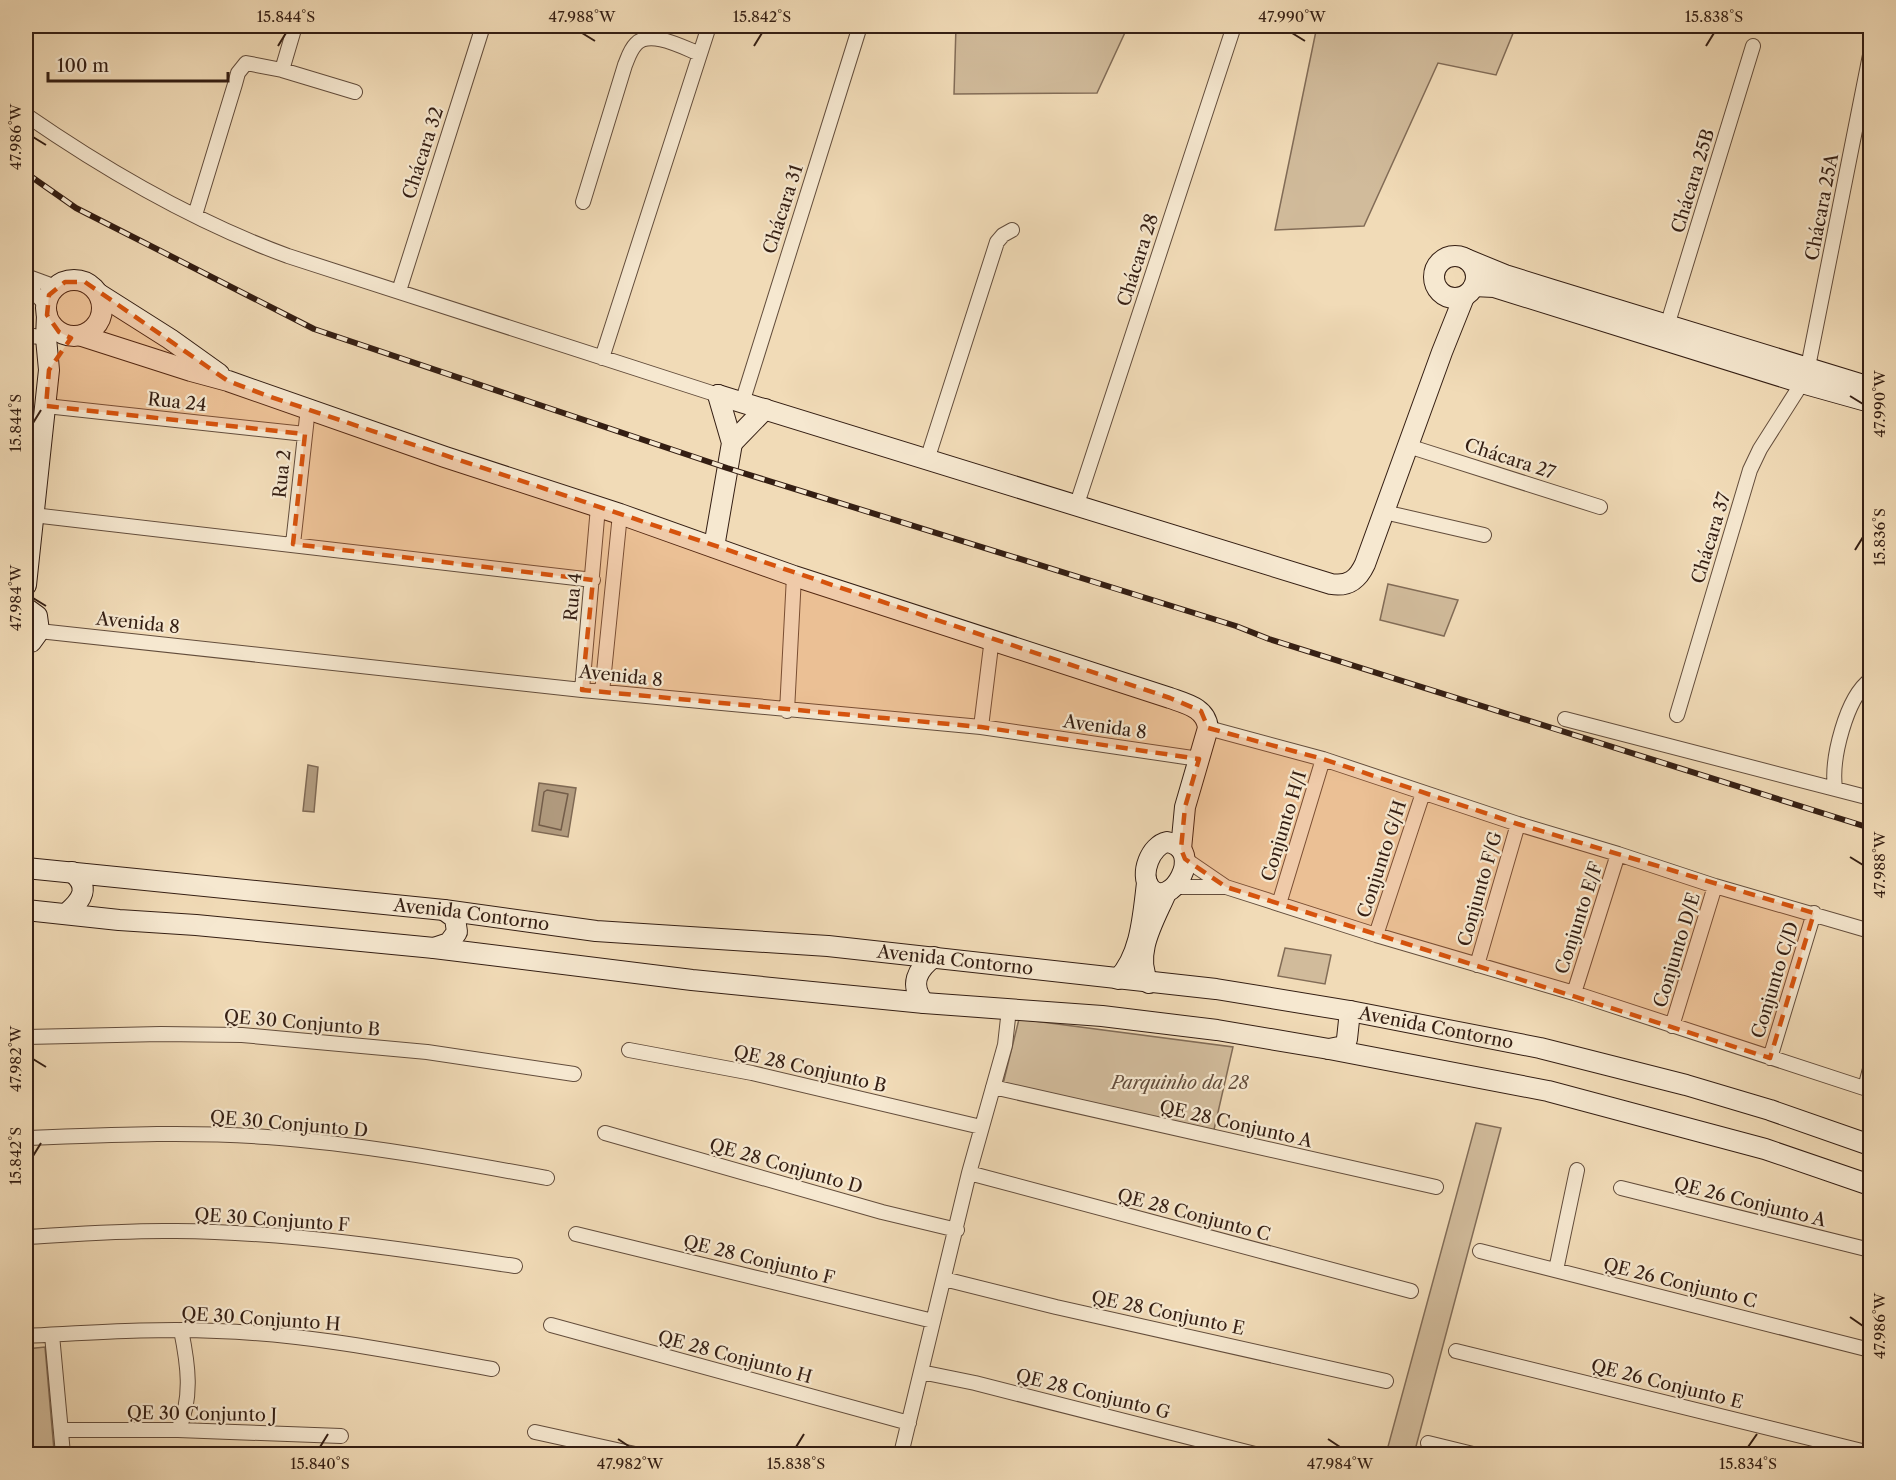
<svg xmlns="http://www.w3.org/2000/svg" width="1896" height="1480" viewBox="0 0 1896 1480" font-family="'Libre Caslon Text',serif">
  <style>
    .green { fill: #d1bb9b; stroke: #826c57; stroke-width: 1.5 }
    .water { fill: #b19b7f; stroke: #7f6954; stroke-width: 1.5 }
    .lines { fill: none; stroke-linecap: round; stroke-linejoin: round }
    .shore { stroke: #725c49; stroke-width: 1.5 }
    .street-casing { stroke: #634d3c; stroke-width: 16 }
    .secondary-casing { stroke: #341e13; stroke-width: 22 }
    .street { stroke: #f6e8d0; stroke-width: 14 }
    .secondary { stroke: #f6e8d0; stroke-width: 20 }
    .rail-casing { stroke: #341e13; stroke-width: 6 }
    .rail { stroke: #f6e8d0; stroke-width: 4; stroke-dasharray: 11; stroke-linecap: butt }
    .marked { fill: #d6530d; fill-opacity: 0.2; stroke: #d6530d; stroke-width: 4.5; stroke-dasharray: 12 8; stroke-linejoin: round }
    .ticks { fill: none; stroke: #341e13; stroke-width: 2 }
    .labels { text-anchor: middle; stroke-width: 4.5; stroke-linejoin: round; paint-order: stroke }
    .street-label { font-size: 18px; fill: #341e13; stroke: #f6e8d0 }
    .park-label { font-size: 18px; font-style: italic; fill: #634d3c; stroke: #f6e8d0 }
    .neatline { fill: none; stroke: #341e13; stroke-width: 2 }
    .ticks-label { font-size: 15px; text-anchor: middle; fill: #341e13 }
  </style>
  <rect width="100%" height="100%" fill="#f1dbb7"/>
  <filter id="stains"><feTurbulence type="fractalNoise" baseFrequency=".00333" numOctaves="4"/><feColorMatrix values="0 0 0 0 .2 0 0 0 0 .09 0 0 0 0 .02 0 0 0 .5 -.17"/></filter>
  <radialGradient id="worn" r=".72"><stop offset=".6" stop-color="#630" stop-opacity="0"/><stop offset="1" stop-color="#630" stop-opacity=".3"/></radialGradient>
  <!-- green -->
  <path class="green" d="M956,26H1128L1097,93L954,94Z
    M1317,26H1516L1496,75L1438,63L1364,226L1275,230Z
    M1388,584L1458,600L1444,636L1380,620Z
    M1285,948L1331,955L1325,984L1278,976Z
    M1019,1019L1233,1047L1213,1134L1003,1084Z
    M1476,1123L1501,1128L1414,1454H1386Z
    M45,1347L54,1450L48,1454H26V1349Z"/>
  <!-- water -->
  <path class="water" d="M308,765L318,767L314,812L303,811Z
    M539,783L576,788L568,837L532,831Z"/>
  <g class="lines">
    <!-- shore -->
    <path class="shore" d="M547,790L568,794L561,830L539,825L544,792Z"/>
    <!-- street casing -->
    <g class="street-casing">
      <path id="street" d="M282,70L295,26
        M26,115C107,171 195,222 288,256L718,395
        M583,202L625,65C628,58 630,50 636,44C650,29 684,48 700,54
        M195,215L235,84L238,73L246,63L282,70L355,92
        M26,276L56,287
        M26,284L46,305
        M399,291L483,26
        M1667,326L1753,46
        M26,340L33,336L46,338
        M602,358L709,26
        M1808,367L1870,55
        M742,403L860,26
        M46,406L305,434
        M1408,446L1600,507
        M927,460L997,242L1003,235L1012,230
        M1076,507L1234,26
        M1384,512L1484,535
        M33,515L593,580
        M293,544L308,408
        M39,631L582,690L981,727L1199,759
        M582,690L598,507
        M602,692L620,514
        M787,711L794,576
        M1677,715L1750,470L1760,449L1802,383
        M1565,719L1870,798
        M981,727L992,638
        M1208,728L1323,759L1518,824L1618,854L1715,886L1870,931
        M1835,788C1831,759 1846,698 1870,680
        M1185,859L1226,887L1376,935L1574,993L1870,1090
        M1174,887H1226
        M1279,904L1323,759
        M1376,935L1423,793
        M1477,965L1518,824
        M1574,993L1618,854
        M1672,1026L1715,886
        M26,1037L161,1034L242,1035L427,1052L574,1074
        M629,1050L752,1073L981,1127
        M1770,1058L1814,913
        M993,1087L1436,1187
        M1865,1088L1870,1069
        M605,1133L882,1212L957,1230
        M26,1138C106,1135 187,1131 267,1137C362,1144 454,1161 547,1178
        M969,1173L1411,1291
        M1621,1188L1870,1250
        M576,1234L933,1321
        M26,1237C76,1234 125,1230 176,1231C289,1232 402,1249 515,1266
        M1480,1251L1870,1350
        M1556,1270L1577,1170
        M944,1279L1056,1307L1386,1381
        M551,1325L909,1423
        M52,1335L63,1454
        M26,1336C89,1333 153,1328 217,1331C309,1334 401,1353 492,1369
        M1456,1351L1870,1453
        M921,1372L975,1383L1255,1454
        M62,1430H178L341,1436
        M178,1430C193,1398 188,1364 181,1330
        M535,1432L635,1454
        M1428,1443L1473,1454
        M901,1454L969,1173L1005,1045L1009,1009"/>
    </g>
    <!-- secondary casing -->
    <g class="secondary-casing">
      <g id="secondary">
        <circle cx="1455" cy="277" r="21"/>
        <path d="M1466,259L1505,275L1553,290L1870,387"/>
        <circle cx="74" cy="308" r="28"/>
        <path d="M1474,286L1494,287L1802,383L1870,402"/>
        <path d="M99,294L170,339L219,374"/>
        <path d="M82,336L191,371L228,381L445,457L620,514L794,576L1170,698C1187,704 1206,708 1208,728L1185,807L1181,849"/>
        <path d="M718,395L1331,584C1349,587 1358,579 1365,564L1442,352L1464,297"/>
        <path d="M732,443L765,409"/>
        <path d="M714,547L732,443L718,395"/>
        <path d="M26,585L49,370L46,338L47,315"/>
        <path d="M26,608L37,616L39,631L31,642L26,643"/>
        <path d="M1167,842C1207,849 1170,912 1150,888C1139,874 1151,845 1167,842Z"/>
        <path id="s1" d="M26,868L444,910L596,931L828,946L1216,989L1350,1011L1540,1048L1686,1085L1770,1110L1870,1145"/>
        <path d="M26,910L119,920L196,925L434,948L692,980L924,1003L1102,1016L1217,1030L1329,1049L1548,1091L1765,1149L1870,1185"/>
        <path d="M67,913C82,900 91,887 72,872"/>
        <path d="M434,948L449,943L457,932L455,918L444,910"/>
        <path d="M1118,979C1141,955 1143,915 1147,883"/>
        <path d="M1149,983C1132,955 1155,919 1166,893"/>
        <path d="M924,1003C909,985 917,969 934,957"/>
        <path d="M1329,1049L1344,1046L1347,1039L1350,1011"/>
      </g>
    </g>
    <!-- street -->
    <use href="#street" class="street"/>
    <!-- secondary -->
    <use href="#secondary" class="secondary"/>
    <!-- rail casing -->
    <g class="rail-casing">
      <path id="rail" d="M26,173L76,208L314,329L727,468L1236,626L1269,639L1870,828"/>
    </g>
    <!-- rail -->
    <use href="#rail" class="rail"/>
  </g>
  <!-- marked area -->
  <path class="marked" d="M65,282H85L228,381L268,396L1170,698L1201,711L1208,728L1323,759L1518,824L1814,913L1770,1058L1226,887L1185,859L1181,849L1185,807L1199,759L981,727L582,690L593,580L293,544L305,434L46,406L49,370L71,338L59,332L47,315L49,295Z"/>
  <!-- ticks -->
  <path class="ticks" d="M582,33L595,41M1292,33L1305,41M278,46L286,33M754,46L762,33M1706,46L1714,33M33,137L46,145M1850,396L1863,404M33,423L41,410M1855,550L1863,537M33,598L46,606M1850,857L1863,865M33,1059L46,1067M33,1156L41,1143M1850,1317L1863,1326M618,1439L630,1447M1328,1439L1340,1447M320,1447L328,1434M796,1447L804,1434M1748,1447L1757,1434"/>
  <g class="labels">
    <!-- street labels -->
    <g class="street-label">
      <text transform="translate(423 153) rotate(-72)" y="6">Chácara 32</text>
      <text transform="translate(1693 181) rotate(-73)" y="6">Chácara 25B</text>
      <text transform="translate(1822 207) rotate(-79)" y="6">Chácara 25A</text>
      <text transform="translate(783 209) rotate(-72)" y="6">Chácara 31</text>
      <text transform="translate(1138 260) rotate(-72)" y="6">Chácara 28</text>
      <text transform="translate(177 402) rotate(6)" y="6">Rua 24</text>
      <text transform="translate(1510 459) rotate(18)" y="6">Chácara 27</text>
      <text transform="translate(282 474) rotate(-84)" y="6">Rua 2</text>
      <text transform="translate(1711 538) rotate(-73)" y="6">Chácara 37</text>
      <text transform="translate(573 597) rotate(-84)" y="6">Rua 4</text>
      <text transform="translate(138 623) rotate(6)" y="6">Avenida 8</text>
      <text transform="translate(621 676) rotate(6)" y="6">Avenida 8</text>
      <text transform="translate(1105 727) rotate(8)" y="6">Avenida 8</text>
      <text transform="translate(1284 826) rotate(-73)" y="6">Conjunto H/I</text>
      <text transform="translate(1382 859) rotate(-72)" y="6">Conjunto G/H</text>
      <text transform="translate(1480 889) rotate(-74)" y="6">Conjunto F/G</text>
      <text dy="6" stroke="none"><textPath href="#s1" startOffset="448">Avenida Contorno</textPath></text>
      <text transform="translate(1579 918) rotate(-72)" y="6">Conjunto E/F</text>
      <text transform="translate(1677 950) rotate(-73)" y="6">Conjunto D/E</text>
      <text dy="6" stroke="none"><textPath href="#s1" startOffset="934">Avenida Contorno</textPath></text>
      <text transform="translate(1775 980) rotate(-73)" y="6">Conjunto C/D</text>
      <text transform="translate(302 1023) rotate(5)" y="6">QE 30 Conjunto B</text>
      <text dy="6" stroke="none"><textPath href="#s1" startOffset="1420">Avenida Contorno</textPath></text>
      <text transform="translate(810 1069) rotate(13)" y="6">QE 28 Conjunto B</text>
      <text transform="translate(289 1124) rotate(5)" y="6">QE 30 Conjunto D</text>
      <text transform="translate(1236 1124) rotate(13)" y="6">QE 28 Conjunto A</text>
      <text transform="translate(786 1166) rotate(16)" y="6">QE 28 Conjunto D</text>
      <text transform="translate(1750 1202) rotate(14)" y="6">QE 26 Conjunto A</text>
      <text transform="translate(1194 1215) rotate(15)" y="6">QE 28 Conjunto C</text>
      <text transform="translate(272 1220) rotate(4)" y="6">QE 30 Conjunto F</text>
      <text transform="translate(759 1260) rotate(14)" y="6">QE 28 Conjunto F</text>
      <text transform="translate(1680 1283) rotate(14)" y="6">QE 26 Conjunto C</text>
      <text transform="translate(1168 1313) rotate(12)" y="6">QE 28 Conjunto E</text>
      <text transform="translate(261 1319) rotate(4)" y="6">QE 30 Conjunto H</text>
      <text transform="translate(735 1357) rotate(15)" y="6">QE 28 Conjunto H</text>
      <text transform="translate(1667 1384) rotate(14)" y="6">QE 26 Conjunto E</text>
      <text transform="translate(1093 1394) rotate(14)" y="6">QE 28 Conjunto G</text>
      <text transform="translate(202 1414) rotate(1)" y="6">QE 30 Conjunto J</text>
    </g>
    <!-- park labels -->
    <g class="park-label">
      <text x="1180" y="1089">Parquinho da 28</text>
    </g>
  </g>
  <!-- margin -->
  <rect width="1896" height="1480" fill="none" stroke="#f1dbb7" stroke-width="66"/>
  <!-- scale -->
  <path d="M48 72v9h180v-9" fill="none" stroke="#341e13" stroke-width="3"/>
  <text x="57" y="72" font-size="18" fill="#341e13" stroke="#f6e8d0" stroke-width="4.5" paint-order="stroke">100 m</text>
  <rect x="33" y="33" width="1830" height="1414" class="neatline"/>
  <g class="ticks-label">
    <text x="286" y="22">15.844°S</text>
    <text x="582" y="22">47.988°W</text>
    <text x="762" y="22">15.842°S</text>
    <text x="1292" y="22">47.990°W</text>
    <text x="1714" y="22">15.838°S</text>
    <text transform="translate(16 137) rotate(-90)" y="5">47.986°W</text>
    <text transform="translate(1880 404) rotate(-90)" y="5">47.990°W</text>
    <text transform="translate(16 423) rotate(-90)" y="5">15.844°S</text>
    <text transform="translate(1880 537) rotate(-90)" y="5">15.836°S</text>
    <text transform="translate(16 598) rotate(-90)" y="5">47.984°W</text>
    <text transform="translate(1880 865) rotate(-90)" y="5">47.988°W</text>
    <text transform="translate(16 1059) rotate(-90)" y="5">47.982°W</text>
    <text transform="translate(16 1156) rotate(-90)" y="5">15.842°S</text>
    <text transform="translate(1880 1326) rotate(-90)" y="5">47.986°W</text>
    <text x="320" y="1469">15.840°S</text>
    <text x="630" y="1469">47.982°W</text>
    <text x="796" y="1469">15.838°S</text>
    <text x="1340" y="1469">47.984°W</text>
    <text x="1748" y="1469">15.834°S</text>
  </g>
  <rect width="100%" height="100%" filter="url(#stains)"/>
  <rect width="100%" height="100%" fill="url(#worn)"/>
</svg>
